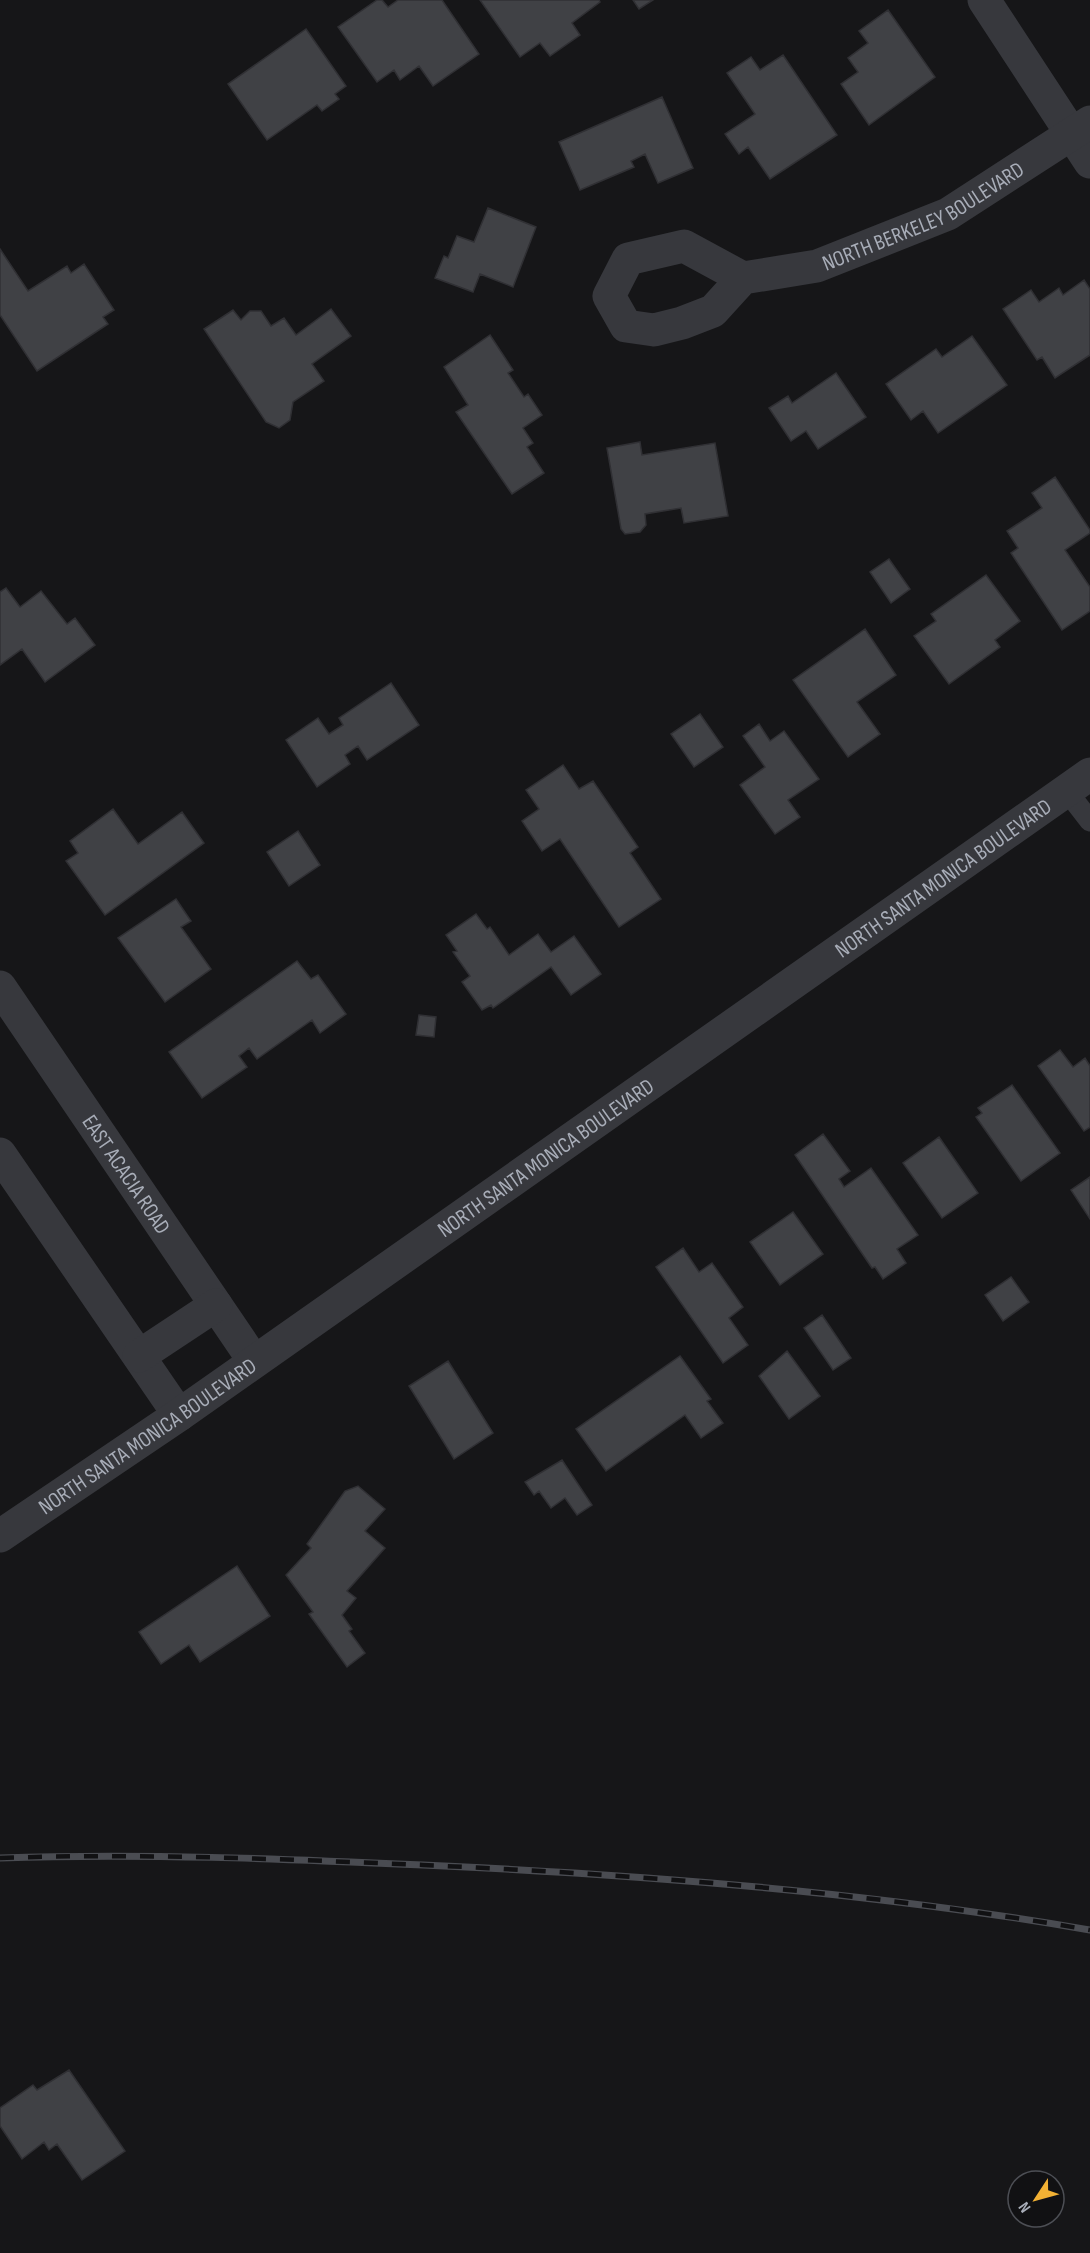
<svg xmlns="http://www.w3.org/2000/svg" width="1090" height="2253" viewBox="0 0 1090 2253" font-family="'Sofia Sans Condensed',sans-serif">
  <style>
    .building { fill: #404145; stroke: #303034; stroke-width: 1.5 }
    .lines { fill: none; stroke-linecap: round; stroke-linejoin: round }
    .service { stroke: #37383d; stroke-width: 21 }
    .minor { stroke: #37383d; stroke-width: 33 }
    .tertiary { stroke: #37383d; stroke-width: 33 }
    .rail-casing { stroke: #4a4c52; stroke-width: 7 }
    .rail { stroke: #111113; stroke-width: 4.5; stroke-dasharray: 14; stroke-linecap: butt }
    .labels { text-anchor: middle; stroke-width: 4.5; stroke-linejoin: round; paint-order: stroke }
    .street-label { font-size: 22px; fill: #a8adb8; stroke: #111113 }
  </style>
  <rect width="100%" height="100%" fill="#161618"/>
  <!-- building -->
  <path class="building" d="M377,0H382L388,7L398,0H442L479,54L433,86L419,66L400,80L394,70L377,82L338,27Z
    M480,0H599L600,2L572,23L580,35L550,56L540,43L520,57Z
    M633,0H653L639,9Z
    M888,10L935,77L869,125L841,84L858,72L848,58L868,43L859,31Z
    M306,29L346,86L335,94L339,99L322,111L317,105L267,140L228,84Z
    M783,55L837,135L770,179L748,147L739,154L725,134L755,114L727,73L751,57L760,70Z
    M662,97L693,168L658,183L645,154L631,161L634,167L580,190L559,142Z
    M488,208L536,227L513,287L480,274L473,292L435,278L444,256L448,258L457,236L474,242Z
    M0,249L28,291L67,266L71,273L84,264L114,310L103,317L108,324L37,371L0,315Z
    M1084,280L1090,289V355L1055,378L1042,357L1037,360L1003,309L1031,290L1039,302L1059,288L1063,295Z
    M331,309L351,336L312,364L324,381L293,402L290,420L279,428L266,422L204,329L233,310L241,320L250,311H261L271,326L284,318L296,335Z
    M490,335L513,370L508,373L524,397L528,394L542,415L523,428L533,443L527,447L544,473L512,494L456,412L468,405L444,367Z
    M972,336L1007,385L938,433L923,411L911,420L886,384L936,349L942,357Z
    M836,373L866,417L818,449L806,431L791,441L769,408L788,396L792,403Z
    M640,442L642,455L715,443L728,516L684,523L681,508L645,514L646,525L640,532L625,534L621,529L607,448Z
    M1055,477L1090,530V533L1065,550L1090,587V611L1062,630L1011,553L1018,548L1007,531L1042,508L1032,493Z
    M889,559L910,589L891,603L870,572Z
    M986,575L1020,621L995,640L1000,647L949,684L914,636L936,621L931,614Z
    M6,588L20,607L41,591L67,624L75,618L95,645L45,682L22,649L0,665V592Z
    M865,629L896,675L857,702L880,734L848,757L793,680Z
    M391,683L419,725L367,760L358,746L345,755L350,764L317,787L286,740L318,718L329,734L343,725L339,718Z
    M700,714L723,747L694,767L671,734Z
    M759,724L770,741L784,731L819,779L788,800L800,817L775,834L740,785L765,767L743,736Z
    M563,765L579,789L593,781L638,847L630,853L661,899L619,927L560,839L542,851L522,821L539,809L526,790Z
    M113,809L138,844L182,812L204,843L105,915L66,861L78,853L70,841Z
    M298,831L320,865L289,886L267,852Z
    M176,899L191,921L181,927L211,969L165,1002L118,938Z
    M476,914L487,929L490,927L509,955L538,934L551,952L574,936L601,974L571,995L551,967L493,1008L491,1005L482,1010L462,982L470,976L453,952L457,951L446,935Z
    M297,961L311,979L318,975L346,1014L320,1033L312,1020L257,1059L249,1048L239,1056L247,1067L202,1098L169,1052Z
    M419,1015L436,1017L434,1037L416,1035Z
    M1060,1050L1073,1067L1085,1058L1090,1066V1127L1084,1131L1038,1066Z
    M1012,1085L1060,1153L1021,1181L976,1117L982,1113L978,1108Z
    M823,1134L850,1171L839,1179L844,1187L871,1168L918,1235L897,1249L906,1263L883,1279L875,1267L872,1268L795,1155Z
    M939,1137L978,1193L942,1218L903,1163Z
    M1090,1177V1219L1071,1190Z
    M793,1212L823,1254L780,1285L750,1242Z
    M683,1248L699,1272L712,1263L743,1307L729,1318L748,1345L723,1363L656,1267Z
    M1011,1277L1029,1302L1003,1321L985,1295Z
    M822,1315L851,1358L833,1370L804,1328Z
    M787,1351L820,1396L789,1419L759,1376Z
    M680,1356L711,1399L707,1401L723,1423L701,1438L685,1415L606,1471L576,1429Z
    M448,1361L493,1433L454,1459L409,1386Z
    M562,1460L592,1505L577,1515L565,1498L551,1508L539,1491L534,1495L525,1482Z
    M358,1486L385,1509L365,1531L385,1548L347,1591L356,1598L342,1615L352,1629L349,1631L365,1653L347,1667L309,1614L313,1612L286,1575L311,1548L307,1544L345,1491Z
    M237,1566L270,1616L200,1662L189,1645L161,1664L139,1632Z
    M69,2070L125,2151L82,2180L57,2144L49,2150L44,2142L22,2159L0,2126V2108L33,2085L37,2090Z"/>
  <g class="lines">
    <!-- service -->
    <path class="service" d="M1066,790L1090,821"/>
    <!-- minor -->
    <g class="minor">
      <path d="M984,0L1090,162"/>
      <path id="s1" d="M743,278L684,246L628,259L609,296L626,326L654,330L682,323L713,311L743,278L817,266L948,214L1090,122"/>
      <path id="s2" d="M0,987L254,1361"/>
      <path d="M0,1154L179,1415"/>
      <path d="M139,1356L216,1305"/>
    </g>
    <!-- tertiary -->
    <path class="tertiary" id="s3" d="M0,1536L179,1415L1090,774"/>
    <!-- rail casing -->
    <g class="rail-casing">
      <path id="rail" d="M0,1858C141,1853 282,1859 423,1865C646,1875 870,1892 1090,1930"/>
    </g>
    <!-- rail -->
    <use href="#rail" class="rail"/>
  </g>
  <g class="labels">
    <!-- street labels -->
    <g class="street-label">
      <text dy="8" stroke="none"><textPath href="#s1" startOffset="528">NORTH BERKELEY BOULEVARD</textPath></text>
      <text dy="8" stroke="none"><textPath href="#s3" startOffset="1150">NORTH SANTA MONICA BOULEVARD</textPath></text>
      <text dy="8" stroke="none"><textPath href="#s3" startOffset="664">NORTH SANTA MONICA BOULEVARD</textPath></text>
      <text dy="8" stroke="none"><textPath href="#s2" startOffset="226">EAST ACACIA ROAD</textPath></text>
      <text dy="8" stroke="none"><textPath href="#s3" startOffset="178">NORTH SANTA MONICA BOULEVARD</textPath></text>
    </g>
  </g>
  <!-- north arrow -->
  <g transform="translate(1036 2199) rotate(234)"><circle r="28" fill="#111113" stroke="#4d4f55" stroke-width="1.5"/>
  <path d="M0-4.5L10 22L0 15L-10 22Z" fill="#f2b134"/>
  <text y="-9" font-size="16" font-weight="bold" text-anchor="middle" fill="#a8adb8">N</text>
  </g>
</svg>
